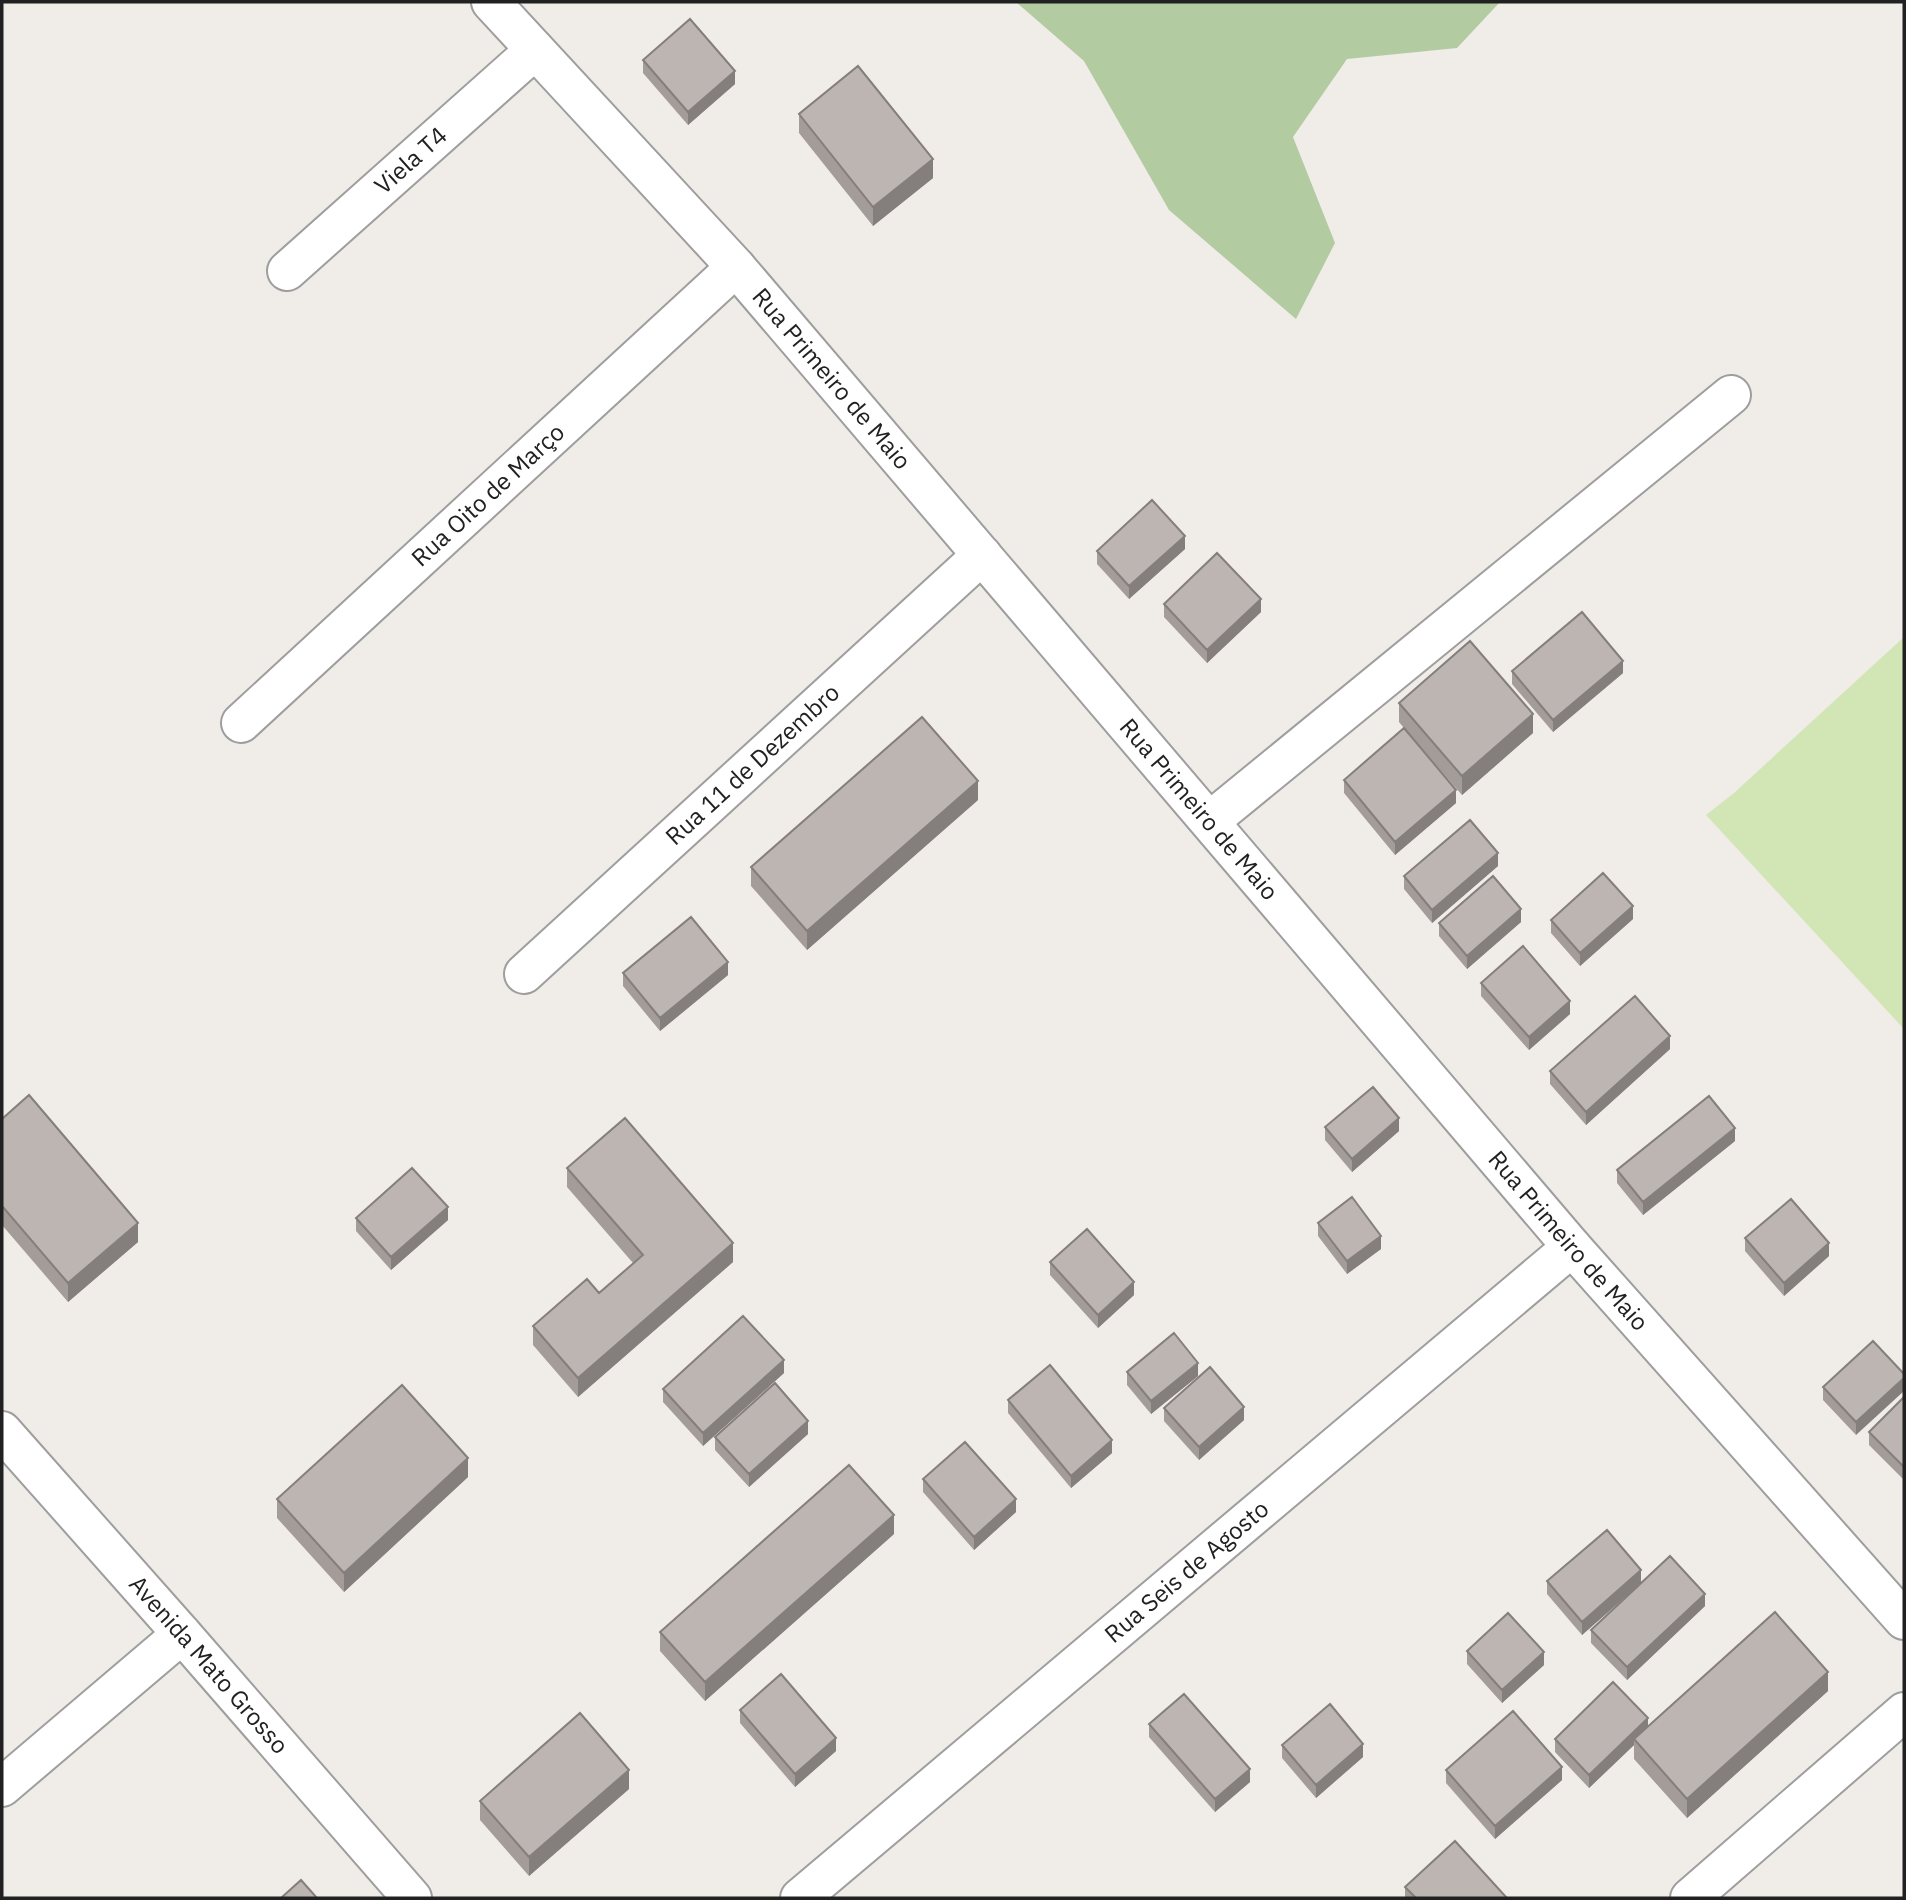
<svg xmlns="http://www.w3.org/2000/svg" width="1906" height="1900" viewBox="0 0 1906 1900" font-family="'IBM Plex Sans',sans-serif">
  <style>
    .grass { fill: #d2e5b4 }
    .forest { fill: #b3cba1 }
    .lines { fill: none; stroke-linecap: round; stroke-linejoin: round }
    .minor-casing { stroke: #9e9e9e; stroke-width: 42 }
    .minor { stroke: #fff; stroke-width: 38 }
    .wall { fill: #a39c98 }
    .shaded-wall { fill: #847f7c }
    .building { fill: #bdb5b1; stroke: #847f7c; stroke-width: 2 }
    .labels { text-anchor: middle; stroke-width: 7; stroke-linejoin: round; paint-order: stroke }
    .street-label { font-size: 24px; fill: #212121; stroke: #fff }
  </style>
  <rect width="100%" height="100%" fill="#f0ece8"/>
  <!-- grass -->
  <path class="grass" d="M1904,637V1029L1706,815L1734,793Z"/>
  <!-- forest -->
  <path class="forest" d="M1016,2H1500L1457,48L1347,59L1293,137L1335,243L1296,319L1169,210L1084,61Z"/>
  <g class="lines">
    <!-- minor casing -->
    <g class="minor-casing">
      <g id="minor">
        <path id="s1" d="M491,2L736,267L1572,1247L1904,1620"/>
        <path id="s2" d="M287,271L535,50"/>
        <path id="s3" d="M241,723L736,267"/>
        <path d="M1210,821L1731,395"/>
        <path id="s4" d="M524,974L982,555"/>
        <path id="s5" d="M2,1431L182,1634L412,1898"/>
        <path d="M2,1787L182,1634"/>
        <path id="s6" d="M800,1898L1572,1247"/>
        <path d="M1690,1898L1904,1712"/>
      </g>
    </g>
    <!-- minor -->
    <use href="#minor" class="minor"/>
  </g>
  <!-- wall -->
  <path class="wall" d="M643,60L735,84L688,125L643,73Z
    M799,114L933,178L873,226L799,133Z
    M1185,549L1129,599L1097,564V551Z
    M1164,604L1261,612L1207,663L1164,617Z
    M1512,671L1623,673L1553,732L1512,684Z
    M1399,703L1533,733L1462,795L1409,734L1456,803L1395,855L1344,793V780L1404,728L1399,722Z
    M978,800L807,950L751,886V867Z
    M1498,866L1432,923L1404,889V876Z
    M1633,919L1580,966L1551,933V920Z
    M1521,922L1467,969L1439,936V923Z
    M623,973L728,975L660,1031L623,986Z
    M1481,983L1570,1014L1529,1050L1481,996Z
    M1670,1049L1586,1125L1550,1084V1071Z
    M2,1119L138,1242L68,1302L2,1225Z
    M1325,1127L1399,1131L1352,1172L1325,1140Z
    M1735,1141L1643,1215L1617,1183V1170Z
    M567,1168L733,1262L578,1397L533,1345V1326L599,1293L633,1263L567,1187Z
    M356,1218L448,1220L391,1270L356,1231Z
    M1318,1223L1381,1249L1347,1274L1318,1236Z
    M1745,1238L1829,1256L1784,1296L1745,1251Z
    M1050,1262L1134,1295L1098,1328L1050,1275Z
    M1873,1341L1856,1435L1823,1400V1387Z
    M1127,1372L1198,1376L1151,1414L1127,1385Z
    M784,1373L703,1446L663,1402V1389Z
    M1904,1397V1480L1869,1445V1432Z
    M1008,1400L1112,1453L1071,1488L1008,1413Z
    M1164,1408L1244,1420L1199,1460L1164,1421Z
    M808,1434L749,1487L715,1450V1437Z
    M468,1477L344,1592L277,1518V1499Z
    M923,1479L1016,1512L974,1550L923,1492Z
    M894,1534L705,1701L660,1651V1632Z
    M1547,1581L1641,1583L1705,1606L1627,1680L1591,1643V1630L1638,1586L1582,1635L1547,1594Z
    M1467,1651L1544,1665L1502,1703L1467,1664Z
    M1828,1691L1687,1818L1634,1759V1745L1589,1788L1555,1752V1739L1648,1726Z
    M740,1710L836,1751L795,1787L740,1723Z
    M1149,1724L1250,1782L1215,1812L1149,1737Z
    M1282,1745L1363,1757L1316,1798L1282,1758Z
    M1446,1770L1562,1780L1495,1839L1446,1783Z
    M629,1789L529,1876L480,1820V1801Z
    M1405,1887L1506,1898H1405Z"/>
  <!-- shaded-wall -->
  <path class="shaded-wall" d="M735,71V84L688,125V112Z
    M933,159V178L873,226V207Z
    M1185,536V549L1129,599V586Z
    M1261,599V612L1207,663V650Z
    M1623,661V673L1553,732V720Z
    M1533,714V733L1462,795V776Z
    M978,781V800L807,950V931Z
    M1456,790V803L1395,855V842Z
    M1498,853V866L1432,923V910Z
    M1633,906V919L1580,966V953Z
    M1521,909V922L1467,969V956Z
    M728,962V975L660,1031V1018Z
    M1570,1001V1014L1529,1050V1037Z
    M1670,1036V1049L1586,1125V1112Z
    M1399,1118V1131L1352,1172V1159Z
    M1735,1128V1141L1643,1215V1202Z
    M448,1207V1220L391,1270V1257Z
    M138,1223V1242L68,1302V1283Z
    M1381,1236V1249L1347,1274V1261Z
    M733,1243V1262L578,1397V1378Z
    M1829,1243V1256L1784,1296V1283Z
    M1134,1282V1295L1098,1328V1315Z
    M784,1360V1373L703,1446V1433Z
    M1198,1363V1376L1151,1414V1401Z
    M1904,1378V1391L1856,1435V1422Z
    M1244,1407V1420L1199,1460V1447Z
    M808,1421V1434L749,1487V1474Z
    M1112,1440V1453L1071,1488V1476Z
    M468,1458V1477L344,1592V1573Z
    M1016,1499V1512L974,1550V1537Z
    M894,1515V1534L705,1701V1682Z
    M1641,1570V1583L1582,1635V1622Z
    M1705,1594V1606L1627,1680V1667Z
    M1544,1652V1665L1502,1703V1690Z
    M1828,1672V1691L1687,1818V1799Z
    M1648,1718V1731L1634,1739V1745L1589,1788V1775Z
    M836,1738V1751L795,1787V1774Z
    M1363,1744V1757L1316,1798V1785Z
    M1562,1767V1780L1495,1839V1826Z
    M1250,1769V1782L1215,1812V1799Z
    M629,1770V1789L529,1876V1857Z"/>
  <!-- building -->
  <path class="building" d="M690,19L735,71L688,112L643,60Z
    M858,66L933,159L873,207L799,114Z
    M1152,500L1185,536L1129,586L1097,551Z
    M1217,553L1261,599L1207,650L1164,604Z
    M1582,612L1623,661L1553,720L1512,671Z
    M1470,641L1533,714L1462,776L1399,703Z
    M922,717L978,781L807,931L751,867Z
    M1404,728L1456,790L1395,842L1344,780Z
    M1470,820L1498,853L1432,910L1404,876Z
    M1603,873L1633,906L1580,953L1551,920Z
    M1493,876L1521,909L1467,956L1439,923Z
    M691,917L728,962L660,1018L623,973Z
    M1523,946L1570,1001L1529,1037L1481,983Z
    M1635,996L1670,1036L1586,1112L1550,1071Z
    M1373,1087L1399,1118L1352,1159L1325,1127Z
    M29,1095L138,1223L68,1283L2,1206V1119Z
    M1709,1096L1735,1128L1643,1202L1617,1170Z
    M625,1118L733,1243L578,1378L533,1326L587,1279L599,1293L643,1255L567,1168Z
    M412,1168L448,1207L391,1257L356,1218Z
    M1352,1197L1381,1236L1347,1261L1318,1223Z
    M1791,1199L1829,1243L1784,1283L1745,1238Z
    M1087,1229L1134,1282L1098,1315L1050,1262Z
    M743,1316L784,1360L703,1433L663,1389Z
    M1174,1333L1198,1363L1151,1401L1127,1372Z
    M1873,1341L1904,1374V1378L1856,1422L1823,1387Z
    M1050,1365L1112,1440L1071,1476L1008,1400Z
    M1210,1367L1244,1407L1199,1447L1164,1408Z
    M775,1383L808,1421L749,1474L715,1437Z
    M402,1385L468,1458L344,1573L277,1499Z
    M1904,1397V1467L1869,1432Z
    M965,1442L1016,1499L974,1537L923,1479Z
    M849,1465L894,1515L705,1682L660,1632Z
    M1607,1530L1641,1570L1582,1622L1547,1581Z
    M1670,1556L1705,1594L1627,1667L1591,1630Z
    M1775,1612L1828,1672L1687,1799L1634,1739Z
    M1508,1613L1544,1652L1502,1690L1467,1651Z
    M781,1674L836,1738L795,1774L740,1710Z
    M1613,1682L1648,1718L1589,1775L1555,1739Z
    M1184,1694L1250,1769L1215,1799L1149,1724Z
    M1330,1704L1363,1744L1316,1785L1282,1745Z
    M1513,1711L1562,1767L1495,1826L1446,1770Z
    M580,1713L629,1770L529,1857L480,1801Z
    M1455,1841L1506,1897L1505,1898H1416L1405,1887Z
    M301,1880L317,1898H281Z"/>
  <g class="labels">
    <!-- street labels -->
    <g class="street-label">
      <text dy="8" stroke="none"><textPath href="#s2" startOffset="166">Viela T4</textPath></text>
      <text dy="8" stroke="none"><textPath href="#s1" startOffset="508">Rua Primeiro de Maio</textPath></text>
      <text dy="8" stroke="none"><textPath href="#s3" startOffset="336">Rua Oito de Março</textPath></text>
      <text dy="8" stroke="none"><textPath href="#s4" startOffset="310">Rua 11 de Dezembro</textPath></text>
      <text dy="8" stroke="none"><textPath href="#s1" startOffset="1074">Rua Primeiro de Maio</textPath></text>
      <text dy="8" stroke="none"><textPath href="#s1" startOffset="1642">Rua Primeiro de Maio</textPath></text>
      <text dy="8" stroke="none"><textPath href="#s6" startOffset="506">Rua Seis de Agosto</textPath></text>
      <text dy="8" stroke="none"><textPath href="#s5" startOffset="312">Avenida Mato Grosso</textPath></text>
    </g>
  </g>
  <!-- border -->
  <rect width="1906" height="1900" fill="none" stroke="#212121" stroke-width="7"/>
</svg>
